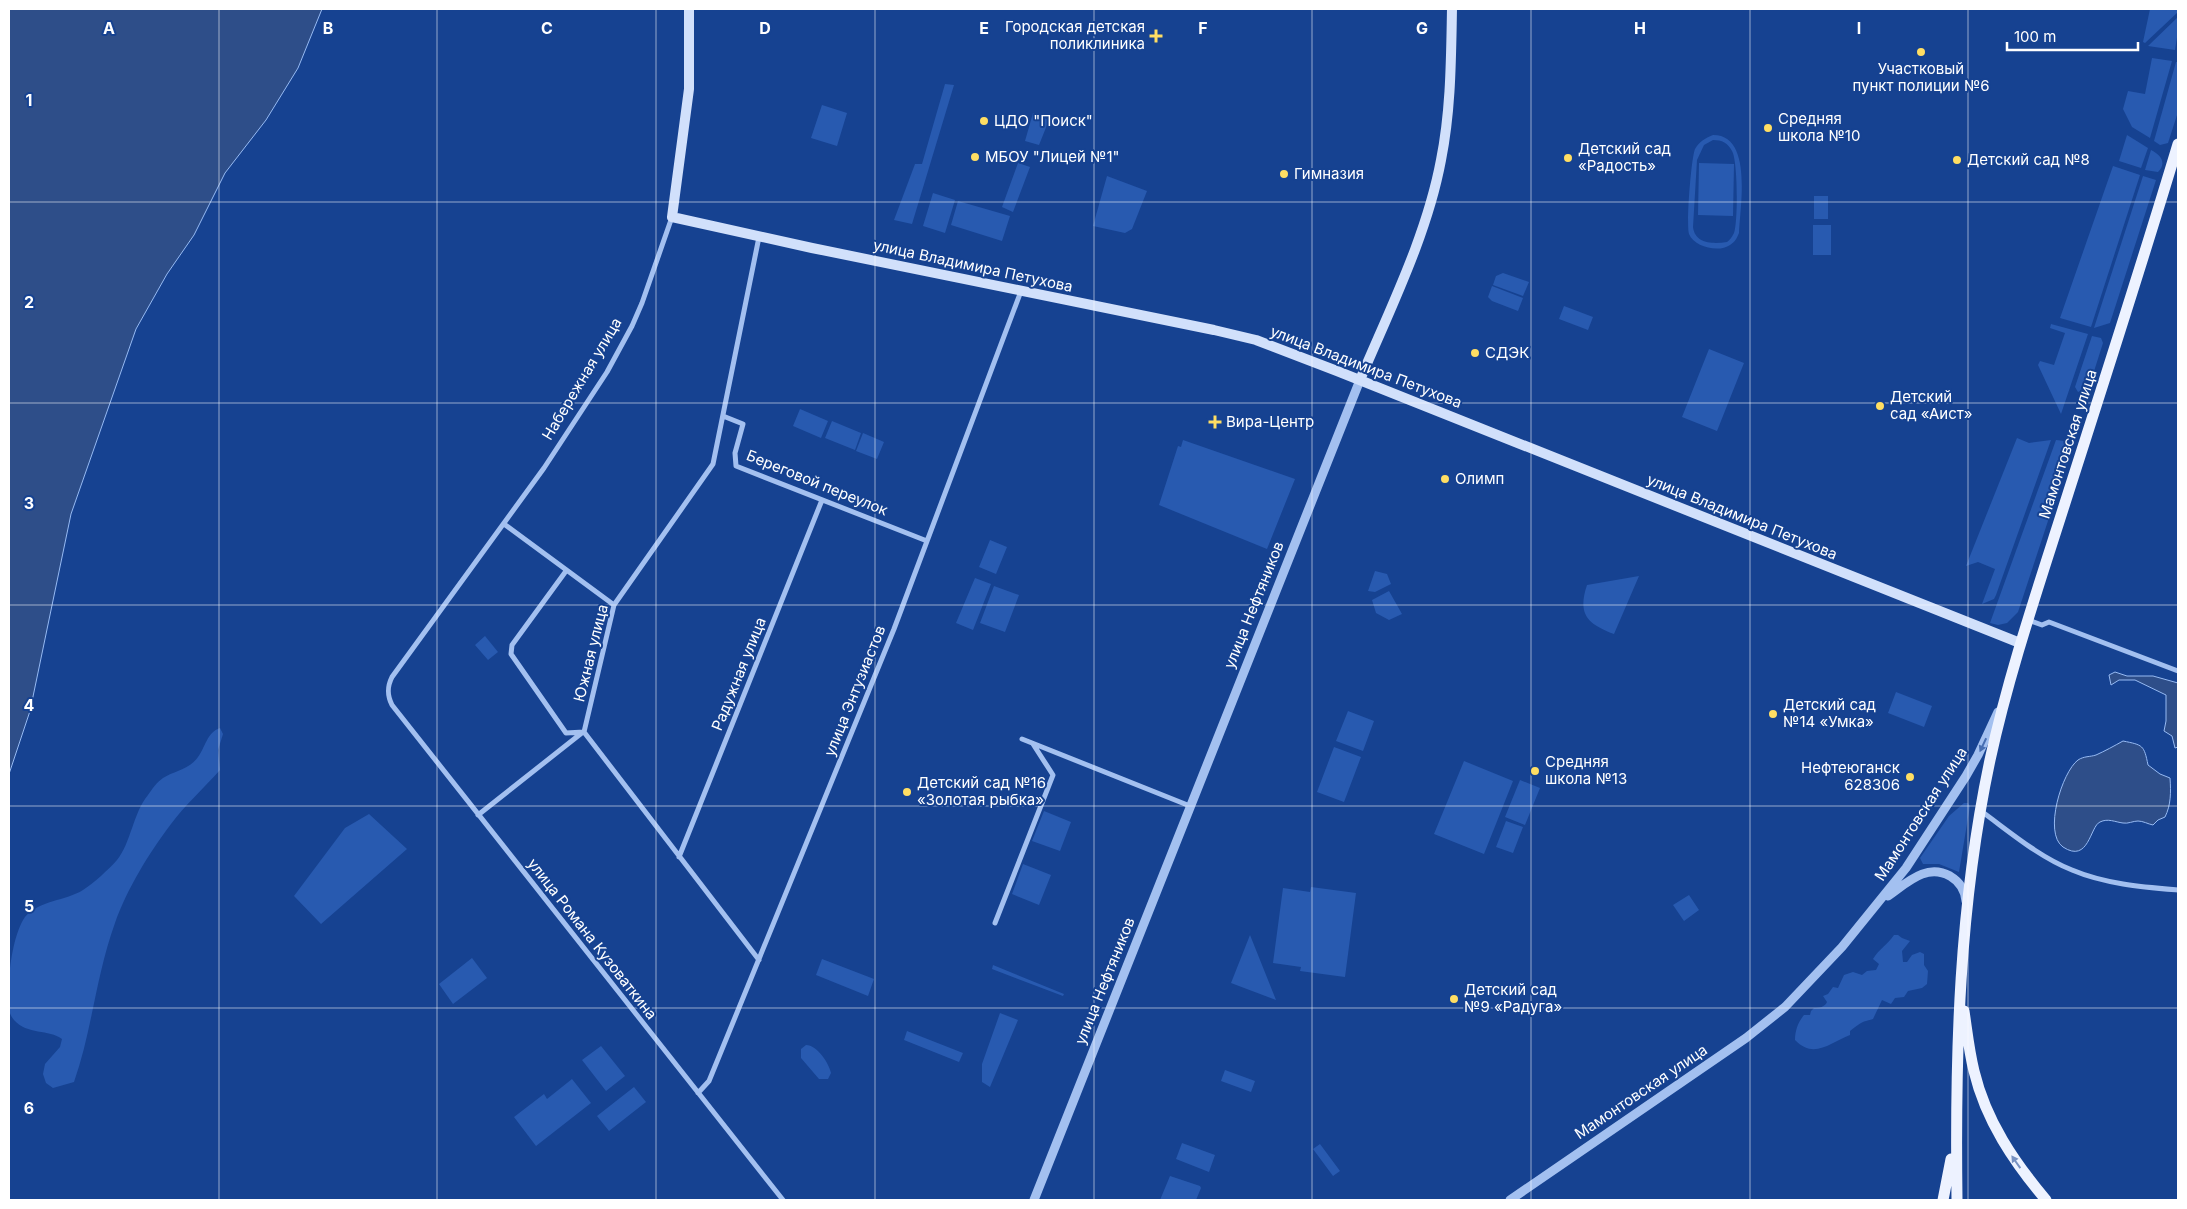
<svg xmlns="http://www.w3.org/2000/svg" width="2187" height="1209" viewBox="0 0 2187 1209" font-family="Inter,sans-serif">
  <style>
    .green { fill: #285ab0; fill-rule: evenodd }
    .water { fill: #2e4e89; stroke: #96baf3 }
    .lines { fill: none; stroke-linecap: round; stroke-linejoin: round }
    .minor { stroke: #a3c0f0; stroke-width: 5 }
    .tertiary { stroke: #a3c0f0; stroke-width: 9 }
    .secondary { stroke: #d1e0fb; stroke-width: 10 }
    .primary { stroke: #edf2ff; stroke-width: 11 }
    .oneway { fill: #476eb2 }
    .oneway2 { fill: #7791c2 }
    .grid { fill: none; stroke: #fff; stroke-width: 1; stroke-opacity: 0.55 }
    .poi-dot { fill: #ffde63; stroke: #164291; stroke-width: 2 }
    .labels { text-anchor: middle; stroke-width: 4; stroke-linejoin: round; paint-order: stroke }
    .poi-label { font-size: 15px; fill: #fff; stroke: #164291; text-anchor: start }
    .street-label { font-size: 15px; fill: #fff; stroke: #164291 }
    .grid-label { font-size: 16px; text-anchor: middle; font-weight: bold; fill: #fff; stroke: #164291; stroke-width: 4; stroke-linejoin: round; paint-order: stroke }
  </style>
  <rect width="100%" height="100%" fill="#164291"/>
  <!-- green -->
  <path class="green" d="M2150,9H2178V12L2145,43L2143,42Z
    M2178,17V31L2175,50L2148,46Z
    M2152,58L2172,61L2150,138L2132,127L2123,109L2128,91L2145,94Z
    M2176,62H2178V112L2168,143L2160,145L2154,141Z
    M945,84L954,85L912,224L894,220L915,164H922Z
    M822,105L847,113L837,146L811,138Z
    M1033,113L1049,120L1039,145L1025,141Z
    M1713,135C1753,135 1740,206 1739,233C1737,238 1735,242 1730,245C1719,253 1694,247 1689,234C1686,225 1691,159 1695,149C1699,142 1705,138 1713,135ZM1713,140C1722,140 1728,143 1732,151C1738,161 1738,222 1734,233C1732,237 1730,240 1727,242C1713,244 1695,244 1693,227L1697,160L1704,145Z
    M2127,135L2148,148L2141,168L2119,161Z
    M2151,150C2161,155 2167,163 2158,172L2145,170Z
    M1018,163L1030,167L1013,212L1002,207Z
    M1699,163L1734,164L1733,216L1698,215Z
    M2113,166L2140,175L2091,327L2060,318Z
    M1107,176L1147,191L1132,229L1125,233L1093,226Z
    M2143,176L2156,180L2110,323L2094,328Z
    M933,193L955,200L945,233L923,226Z
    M1814,196H1828V219H1814Z
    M958,201L1010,216L1002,241L951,225Z
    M1813,225H1831V255H1813Z
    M1503,273L1529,282L1523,296L1493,285L1496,276Z
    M1492,286L1523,298L1518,311L1492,301L1488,297Z
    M1564,306L1593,317L1588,330L1559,319Z
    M2051,324L2088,334L2061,414L2038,365L2040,361L2054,365L2065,333L2050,328Z
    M2092,336L2101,338L2103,343L2089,387L2078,392L2075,387Z
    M1709,349L1744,363L1717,431L1682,417Z
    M800,409L828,421L821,438L793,426Z
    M832,421L861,433L855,450L825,438Z
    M863,433L884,442L877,459L856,451Z
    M2017,438L2029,443L2051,440L1996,595L1994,599L1982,604L1995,569L1978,562L1966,566Z
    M1183,440L1295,479L1267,549L1159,505L1178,446L1181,447Z
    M2056,440L2065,441L2070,454L2018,612L2007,623L1998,625L1990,623Z
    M990,540L1007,547L996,574L979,567Z
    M1375,571L1387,574L1391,584L1375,592L1368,591Z
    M1639,576L1614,634C1588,624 1577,615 1587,585Z
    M975,578L991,584L973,630L956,623Z
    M994,586L1019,595L1005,632L980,623Z
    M1389,591L1402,614L1389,620L1376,613L1372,600Z
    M485,636L498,652L488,660L475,645Z
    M1896,692L1932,706L1924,727L1888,713Z
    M1348,711L1374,721L1363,751L1336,741Z
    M220,728L223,734L218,750L220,770C204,788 185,805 171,824C149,853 127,889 115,923C96,975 92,1031 74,1082L53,1088L46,1083L43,1074L45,1064L60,1047L62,1039C49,1029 27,1035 14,1020C5,1010 9,992 9,980C10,962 15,931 25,917C39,900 66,901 83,890C93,884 109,869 117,860C131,843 133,813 148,795C152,789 157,782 163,778C174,771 190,769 198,757C205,748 207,732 220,728Z
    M1334,747L1361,757L1344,802L1317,792Z
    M1464,761L1513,781L1484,854L1434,834Z
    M1520,780L1540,788L1525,825L1505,817Z
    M1964,803H1968L1970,806L1959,872L1939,864H1923L1920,858L1949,816Z
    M1044,811L1071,822L1060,851L1032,841Z
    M369,814L407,849L321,924L294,896L345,828Z
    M1506,821L1523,827L1513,853L1496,847Z
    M1023,864L1051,875L1039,905L1012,894Z
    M1311,887L1356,893L1345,977L1300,971L1301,967L1273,963L1283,888L1310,892Z
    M1689,895L1699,910L1684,921L1673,905Z
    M1250,935L1276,1000L1231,983Z
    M1894,935H1898L1902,938L1910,941L1902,951L1903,962H1907L1912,955L1920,952L1924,954V965L1928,971L1927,984L1922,988L1908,991L1904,997L1895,998L1891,1004L1882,1000L1873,1019C1871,1020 1868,1020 1866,1021C1861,1022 1854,1028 1850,1031V1035C1831,1042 1814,1060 1795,1040C1795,1031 1798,1022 1804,1015H1810L1811,1011L1814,1008C1819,1008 1825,1007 1827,1002L1823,996L1828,994L1833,987L1838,988L1844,975L1853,972L1862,975L1867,971L1876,970L1879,964L1873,959C1879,949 1888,944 1894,935Z
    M472,958L487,978L453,1004L439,984Z
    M822,959L874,979L868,996L816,975Z
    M993,965L1064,994L1063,996L992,969Z
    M1000,1013L1018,1020L990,1087L982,1082V1064Z
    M907,1031L963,1053L959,1062L904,1040Z
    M806,1045C817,1045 829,1063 831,1073L828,1079H819L801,1058V1049Z
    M601,1046L625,1076L606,1091L582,1060Z
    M1225,1070L1255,1081L1251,1092L1221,1081Z
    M572,1079L591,1103L536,1146L514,1117L544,1094L547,1099Z
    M634,1087L646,1102L609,1131L597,1116Z
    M1182,1143L1215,1155L1209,1172L1176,1159Z
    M1320,1144L1340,1171L1333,1176L1313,1149Z
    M1170,1176L1200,1186L1201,1188L1196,1200H1160Z"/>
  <!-- water -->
  <path class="water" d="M9,9H322L298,68L266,120L225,173L194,235L167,274L136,329L71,514L30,711L9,774Z
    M2115,672L2127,676H2153L2178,683V747L2175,748L2172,736L2164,731L2166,721V695L2135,680H2119L2111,685L2109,675Z
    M2123,741C2143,745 2144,745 2148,765L2160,774L2170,778C2171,792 2171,805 2165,817L2158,820L2153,825C2148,824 2143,821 2138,821C2133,821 2128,824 2123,823C2115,822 2108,818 2100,822C2090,826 2089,864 2063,847C2043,833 2062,772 2078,760C2084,756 2090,757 2096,755C2105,751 2114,746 2123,741Z"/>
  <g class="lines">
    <!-- minor -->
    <path class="minor" d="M672,217L642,303L632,326L607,372L544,468L392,677C387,687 387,695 392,705L783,1200
      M723,416L743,424L735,453L736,466L927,541
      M504,524L614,605
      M566,571L512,645L511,654L566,733L584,732
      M2028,620L2042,625L2049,622L2178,671
      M1022,739L1190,806
      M1981,811C2010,832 2039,857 2072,870C2105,884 2143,887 2178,890
      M478,815L583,732
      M679,857L822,500
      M995,923L1053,775L1033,744
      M759,960L584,732L614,605L713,464L759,237
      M698,1093L709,1081L894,629L1021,291"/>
    <!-- tertiary -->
    <path class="tertiary" d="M1888,896C1907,883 1926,863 1950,876C1960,882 1965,890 1966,901
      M1034,1200L1360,380
      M1510,1200L1746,1038L1785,1007L1842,947L1906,868L1966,776L1978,755L1998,712"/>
    <!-- secondary -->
    <path class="secondary" d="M689,9V89L672,217L812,248L1214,330L1256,340L1337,371L2020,643
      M1360,380C1390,309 1427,235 1441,160C1451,110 1451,59 1452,9"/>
    <!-- primary -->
    <path class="primary" d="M1964,1011C1967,1031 1969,1051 1974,1071C1986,1121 2014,1162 2046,1200
      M1943,1200L1951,1159
      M1957,1200C1955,1051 1959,906 1990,760C2009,673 2038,588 2065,503C2103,384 2142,264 2178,144"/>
  </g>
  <!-- one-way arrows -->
  <defs><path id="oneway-solid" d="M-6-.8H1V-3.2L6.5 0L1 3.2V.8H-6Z" transform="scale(1.25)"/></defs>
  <use class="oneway" href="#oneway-solid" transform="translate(1983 745) rotate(115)"/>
  <use class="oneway2" href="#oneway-solid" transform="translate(2016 1162) rotate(-125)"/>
  <!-- grid -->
  <path class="grid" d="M219,9V1200M437,9V1200M656,9V1200M875,9V1200M1094,9V1200M1312,9V1200M1531,9V1200M1750,9V1200M1968,9V1200M9,202H2178M9,403H2178M9,605H2178M9,806H2178M9,1008H2178"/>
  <!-- markers -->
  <g class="poi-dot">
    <path d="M1153.5 28.5h5v5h5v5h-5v5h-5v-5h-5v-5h5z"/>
    <circle cx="1921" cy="52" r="5"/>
    <circle cx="984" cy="121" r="5"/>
    <circle cx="1768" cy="128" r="5"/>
    <circle cx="975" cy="157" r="5"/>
    <circle cx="1568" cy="158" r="5"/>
    <circle cx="1957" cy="160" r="5"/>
    <circle cx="1284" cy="174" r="5"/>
    <circle cx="1475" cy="353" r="5"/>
    <circle cx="1880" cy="406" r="5"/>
    <path d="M1212.5 414.5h5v5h5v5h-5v5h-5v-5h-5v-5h5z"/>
    <circle cx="1445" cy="479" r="5"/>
    <circle cx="1773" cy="714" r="5"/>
    <circle cx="1535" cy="771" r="5"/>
    <circle cx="1910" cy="777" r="5"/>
    <circle cx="907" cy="792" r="5"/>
    <circle cx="1454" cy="999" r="5"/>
  </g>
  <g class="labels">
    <!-- poi labels -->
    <g class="poi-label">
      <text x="1145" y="32" text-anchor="end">Городская детская<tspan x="1145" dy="17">поликлиника</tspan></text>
      <text x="1921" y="74" text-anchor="middle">Участковый<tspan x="1921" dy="17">пункт полиции №6</tspan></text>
      <text x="1778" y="124">Средняя<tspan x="1778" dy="17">школа №10</tspan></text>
      <text x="994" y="126">ЦДО "Поиск"</text>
      <text x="1578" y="154">Детский сад<tspan x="1578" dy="17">«Радость»</tspan></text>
      <text x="985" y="162">МБОУ "Лицей №1"</text>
      <text x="1967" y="165">Детский сад №8</text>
      <text x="1294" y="179">Гимназия</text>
      <text x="1485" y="358">СДЭК</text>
      <text x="1890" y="402">Детский<tspan x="1890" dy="17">сад «Аист»</tspan></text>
      <text x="1226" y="427">Вира-Центр</text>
      <text x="1455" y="484">Олимп</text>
      <text x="1783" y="710">Детский сад<tspan x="1783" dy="17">№14 «Умка»</tspan></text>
      <text x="1545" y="767">Средняя<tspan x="1545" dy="17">школа №13</tspan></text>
      <text x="1900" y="773" text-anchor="end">Нефтеюганск<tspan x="1900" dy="17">628306</tspan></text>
      <text x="917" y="788">Детский сад №16<tspan x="917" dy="17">«Золотая рыбка»</tspan></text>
      <text x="1464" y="995">Детский сад<tspan x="1464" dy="17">№9 «Радуга»</tspan></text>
    </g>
    <!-- street labels -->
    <g class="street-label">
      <text transform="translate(973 266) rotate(12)" y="5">улица Владимира Петухова</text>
      <text transform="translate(1366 367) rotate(21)" y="5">улица Владимира Петухова</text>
      <text transform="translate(582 379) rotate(-59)" y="5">Набережная улица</text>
      <text transform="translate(2068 444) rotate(-72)" y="5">Мамонтовская улица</text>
      <text transform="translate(817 483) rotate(22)" y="5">Береговой переулок</text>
      <text transform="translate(1742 517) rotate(22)" y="5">улица Владимира Петухова</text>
      <text transform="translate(1254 605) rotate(-68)" y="5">улица Нефтяников</text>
      <text transform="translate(591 653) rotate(-76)" y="5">Южная улица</text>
      <text transform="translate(739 674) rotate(-68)" y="5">Радужная улица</text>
      <text transform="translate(855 691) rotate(-68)" y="5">улица Энтузиастов</text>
      <text transform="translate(1921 814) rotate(-57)" y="5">Мамонтовская улица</text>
      <text transform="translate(592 939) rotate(52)" y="5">улица Романа Кузоваткина</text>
      <text transform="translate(1105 981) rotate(-68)" y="5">улица Нефтяников</text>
      <text transform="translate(1641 1092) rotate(-34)" y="5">Мамонтовская улица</text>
    </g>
  </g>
  <g class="grid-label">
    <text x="109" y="34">A</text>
    <text x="328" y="34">B</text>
    <text x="547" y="34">C</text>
    <text x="765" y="34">D</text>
    <text x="984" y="34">E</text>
    <text x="1203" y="34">F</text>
    <text x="1422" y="34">G</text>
    <text x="1640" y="34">H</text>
    <text x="1859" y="34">I</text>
    <text x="29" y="106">1</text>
    <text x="29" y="308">2</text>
    <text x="29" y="509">3</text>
    <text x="29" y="711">4</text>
    <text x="29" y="912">5</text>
    <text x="29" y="1114">6</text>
  </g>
  <!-- border -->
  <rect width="2187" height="1209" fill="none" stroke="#ffffff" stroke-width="20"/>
  <!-- scale -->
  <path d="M2007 42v8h131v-8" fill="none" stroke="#ffffff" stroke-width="2.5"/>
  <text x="2014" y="42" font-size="15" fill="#ffffff" stroke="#164291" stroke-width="4" paint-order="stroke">100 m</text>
</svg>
